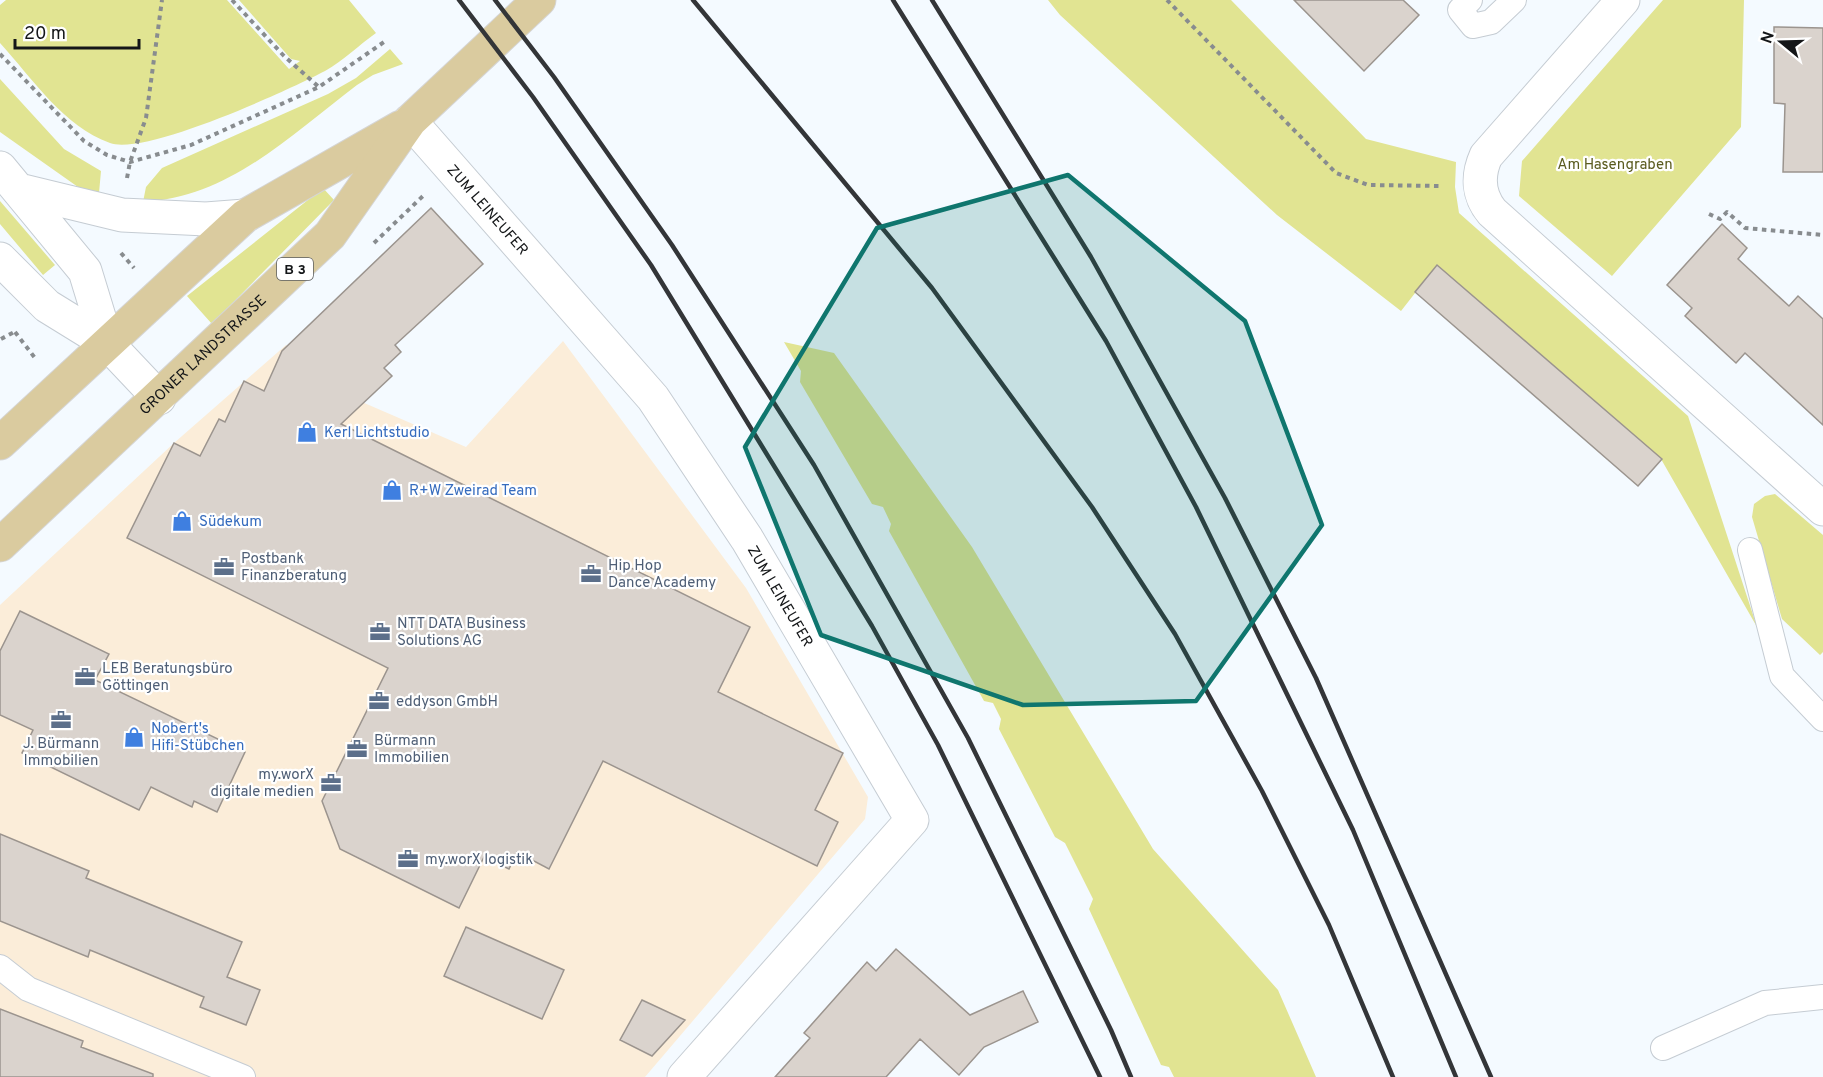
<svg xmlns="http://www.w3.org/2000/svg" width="1823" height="1077" viewBox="0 0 1823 1077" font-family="Overpass,sans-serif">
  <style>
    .commercial { fill: #fbedd9 }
    .green { fill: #e1e492 }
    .building { fill: #dad3cd; stroke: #9b948e; stroke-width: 1.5 }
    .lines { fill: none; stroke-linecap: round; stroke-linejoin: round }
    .service-casing { stroke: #c5ccd3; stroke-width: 26 }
    .minor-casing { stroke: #c5ccd3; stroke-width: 35 }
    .secondary-casing { stroke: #c5ccd3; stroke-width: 35 }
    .primary-casing { stroke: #d5d5d5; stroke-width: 35 }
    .path { stroke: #888c8f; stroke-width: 4; stroke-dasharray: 4.5 4.5; stroke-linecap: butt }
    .service { stroke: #fff; stroke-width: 24 }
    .minor { stroke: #fff; stroke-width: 33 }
    .secondary { stroke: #fff; stroke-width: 33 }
    .primary { stroke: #dacb9f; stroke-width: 33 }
    .rail { stroke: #333538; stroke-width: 4.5 }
    .marked { fill: #0f766e; fill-opacity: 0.2; stroke: #0f766e; stroke-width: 4.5; stroke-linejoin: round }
    .labels { text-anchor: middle; stroke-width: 4.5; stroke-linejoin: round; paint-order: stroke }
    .shield { fill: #fff; stroke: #5a5c5d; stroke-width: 1.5 }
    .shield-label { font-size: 14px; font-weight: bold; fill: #141618 }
    .park-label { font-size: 15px; fill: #5a5b1e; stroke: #fff }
    .street-label { font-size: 15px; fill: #141618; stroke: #fff }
    .shop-label { font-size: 15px; fill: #366cbe; stroke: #fff; text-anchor: start }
    .service-label { font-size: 15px; fill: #4e5e75; stroke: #fff; text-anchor: start }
  </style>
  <rect width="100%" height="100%" fill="#f4faff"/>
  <!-- commercial -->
  <path class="commercial" d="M563,341L746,588L868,797L865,819L645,1077H0V605L174,443L286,345L325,386L466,447Z"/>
  <!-- green -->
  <path class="green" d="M6,0H227L289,69L300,61L291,59L239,0H349L376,33C359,45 343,61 325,71C289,90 145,156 110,143C64,127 32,78 0,43V5Z
    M1048,0H1231L1366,139L1456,162L1455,187L1459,213L1688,416L1757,627L1661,459L1437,265L1401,311L1277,215L1060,15Z
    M1663,0H1744L1741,127L1612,276L1519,196L1522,161Z
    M390,49L403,64L373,75L357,85C292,134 229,198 143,202L146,187L162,168L328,94L356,78Z
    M0,79L64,149L101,171L99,193L78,187L0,132Z
    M323,188L334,200L212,324L187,296Z
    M0,201L55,265L43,275L0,224Z
    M784,342L834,353L972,547L1153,849L1278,990L1316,1077H1174L1169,1067L1161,1065L1089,909L1093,899L1065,843L1055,837L999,729L1001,719L993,703L984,701L889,531L891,524L883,507L872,504L800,382L801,371Z
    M1775,494L1823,535V652L1820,655L1782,619L1752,517L1754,504L1765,496Z"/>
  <!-- building -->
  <path class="building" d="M1294,0H1403L1419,15L1364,71Z
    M1774,27L1823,28V172H1783L1785,104L1774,103Z
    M431,208L483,264L395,345L401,352L384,368L392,376L341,424L750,627L718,692L843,753L815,810L838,822L817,866L603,761L549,869L517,852L509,869L484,857L459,908L340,849L322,801L388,668L127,538L174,443L200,456L219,419L225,422L244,381L264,391L282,351Z
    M1722,224L1747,248L1738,259L1789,306L1798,296L1823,319V425L1745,353L1736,363L1685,316L1692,308L1667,285Z
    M1437,265L1662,459L1638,486L1415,292Z
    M20,611L109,654L95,680L245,752L217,812L194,801L192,807L151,787L139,810L22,753L33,730L0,715V651Z
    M0,834L89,871L86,878L242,942L227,977L260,990L246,1025L200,1007L204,997L90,950L88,957L0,921Z
    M466,927L564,970L542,1019L444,976Z
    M896,949L970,1015L1023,991L1038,1022L984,1047L959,1075L920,1039L886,1077H775L810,1038L804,1033L867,962L876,971Z
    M642,1000L685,1020L652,1056L620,1040Z
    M0,1009L83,1041L81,1047L153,1074V1077H0Z"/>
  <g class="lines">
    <!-- service casing -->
    <g class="service-casing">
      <path id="service" d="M1470,0L1460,10L1473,26L1491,22L1514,0
        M1750,550L1782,676L1823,719
        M0,967L28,989L243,1077
        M1663,1048L1765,1003L1823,997"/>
    </g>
    <!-- minor casing -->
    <g class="minor-casing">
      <g id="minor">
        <path d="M1623,0L1486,156C1477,176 1478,195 1492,212L1823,509"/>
        <path id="s1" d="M410,121L653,398L747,539L912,820L684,1077"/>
      </g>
    </g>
    <!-- secondary casing -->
    <g class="secondary-casing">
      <path id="secondary" d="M0,168L85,271L107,343
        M19,190L122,215L206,219L245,216
        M0,259L47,306L107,343L159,398"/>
    </g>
    <!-- primary casing -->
    <g class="primary-casing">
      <g id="primary">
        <path d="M0,443L245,216L401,127"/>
        <path id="s2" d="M0,545L330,235L410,121L539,0"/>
      </g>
    </g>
    <!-- path -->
    <path class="path" d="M232,0L284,56L319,87
      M1167,0L1336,173L1368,185L1442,186
      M0,54L84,141L107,155L130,162L191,145L319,87L384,42
      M127,178L130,162L146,118L162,0
      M1709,214L1720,219L1727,212L1745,228L1823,235
      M374,243L425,194
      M121,253L134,268
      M15,332L35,358
      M1,339L16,331"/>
    <!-- service -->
    <use href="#service" class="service"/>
    <!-- minor -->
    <use href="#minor" class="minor"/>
    <!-- secondary -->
    <use href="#secondary" class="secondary"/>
    <!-- primary -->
    <use href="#primary" class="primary"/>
    <!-- rail -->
    <path class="rail" d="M459,0L533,97L651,265L872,626L938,745L1100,1077
      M495,0L554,77L672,245L814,465L968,738L1111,1030L1131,1077
      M693,0L932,288L1092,507L1175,634L1262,791L1329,925L1393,1077
      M893,0L1106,341L1196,507L1353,830L1456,1077
      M932,0L1091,257L1225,498L1316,678L1491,1077"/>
  </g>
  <!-- marked area -->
  <path class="marked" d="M1068,175L1245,321L1322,525L1196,701L1023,705L821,635L745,447L877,228Z"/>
  <!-- icons -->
  <defs>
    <g id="shop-bare" transform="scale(1.62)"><path d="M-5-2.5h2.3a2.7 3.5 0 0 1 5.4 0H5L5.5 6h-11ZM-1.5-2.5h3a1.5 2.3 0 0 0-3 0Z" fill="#3f7fe0" stroke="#fff" stroke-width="2.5" paint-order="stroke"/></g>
    <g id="office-bare" transform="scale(1.62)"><path d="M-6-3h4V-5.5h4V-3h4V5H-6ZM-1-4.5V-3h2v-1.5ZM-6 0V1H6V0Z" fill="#5c6f8a" stroke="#fff" stroke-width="2.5" paint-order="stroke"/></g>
  </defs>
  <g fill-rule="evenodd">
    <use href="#shop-bare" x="307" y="432"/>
    <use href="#shop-bare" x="392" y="490"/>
    <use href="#shop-bare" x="182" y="521"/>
    <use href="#office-bare" x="224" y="567"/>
    <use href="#office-bare" x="591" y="574"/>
    <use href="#office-bare" x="380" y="632"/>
    <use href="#office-bare" x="85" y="677"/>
    <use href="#office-bare" x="379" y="701"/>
    <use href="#office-bare" x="61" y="720"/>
    <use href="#shop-bare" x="134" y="737"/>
    <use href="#office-bare" x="357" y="749"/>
    <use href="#office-bare" x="331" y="783"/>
    <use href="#office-bare" x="408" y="859"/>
  </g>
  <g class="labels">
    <!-- shield labels -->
    <rect class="shield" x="277" y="258" width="36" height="22" rx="4.5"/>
    <g class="shield-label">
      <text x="295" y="274">B 3</text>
    </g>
    <!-- park labels -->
    <g class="park-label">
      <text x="1615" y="169">Am Hasengraben</text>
    </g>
    <!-- street labels -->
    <g class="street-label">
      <text dy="5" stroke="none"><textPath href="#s1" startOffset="118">ZUM LEINEUFER</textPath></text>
      <text dy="5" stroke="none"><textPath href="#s2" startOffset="278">GRONER LANDSTRASSE</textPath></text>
      <text dy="5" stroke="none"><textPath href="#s1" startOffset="604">ZUM LEINEUFER</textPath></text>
    </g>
    <!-- shop labels -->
    <g class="shop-label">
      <text x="324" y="437">Kerl Lichtstudio</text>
      <text x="409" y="495">R+W Zweirad Team</text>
      <text x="199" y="526">Südekum</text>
      <text x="151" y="733">Nobert's<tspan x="151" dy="17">Hifi-Stübchen</tspan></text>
    </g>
    <!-- service labels -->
    <g class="service-label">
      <text x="241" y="563">Postbank<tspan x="241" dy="17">Finanzberatung</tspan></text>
      <text x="608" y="570">Hip Hop<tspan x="608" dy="17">Dance Academy</tspan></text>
      <text x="397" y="628">NTT DATA Business<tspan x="397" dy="17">Solutions AG</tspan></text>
      <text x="102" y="673">LEB Beratungsbüro<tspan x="102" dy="17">Göttingen</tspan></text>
      <text x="396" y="706">eddyson GmbH</text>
      <text x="374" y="745">Bürmann<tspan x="374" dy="17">Immobilien</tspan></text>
      <text x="61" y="748" text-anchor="middle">J. Bürmann<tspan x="61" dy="17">Immobilien</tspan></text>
      <text x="314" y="779" text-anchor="end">my.worX<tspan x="314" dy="17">digitale medien</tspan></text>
      <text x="425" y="864">my.worX logistik</text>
    </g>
  </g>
  <!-- north arrow -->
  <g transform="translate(1781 42) rotate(289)" stroke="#ffffff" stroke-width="4.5" paint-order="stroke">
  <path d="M0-4.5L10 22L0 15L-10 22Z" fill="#141618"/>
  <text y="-9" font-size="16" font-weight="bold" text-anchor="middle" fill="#141618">N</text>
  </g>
  <!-- scale -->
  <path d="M15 39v9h124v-9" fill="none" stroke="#141618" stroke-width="3"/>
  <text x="24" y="39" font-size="18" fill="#141618" stroke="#ffffff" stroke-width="4.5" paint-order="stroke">20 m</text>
</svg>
